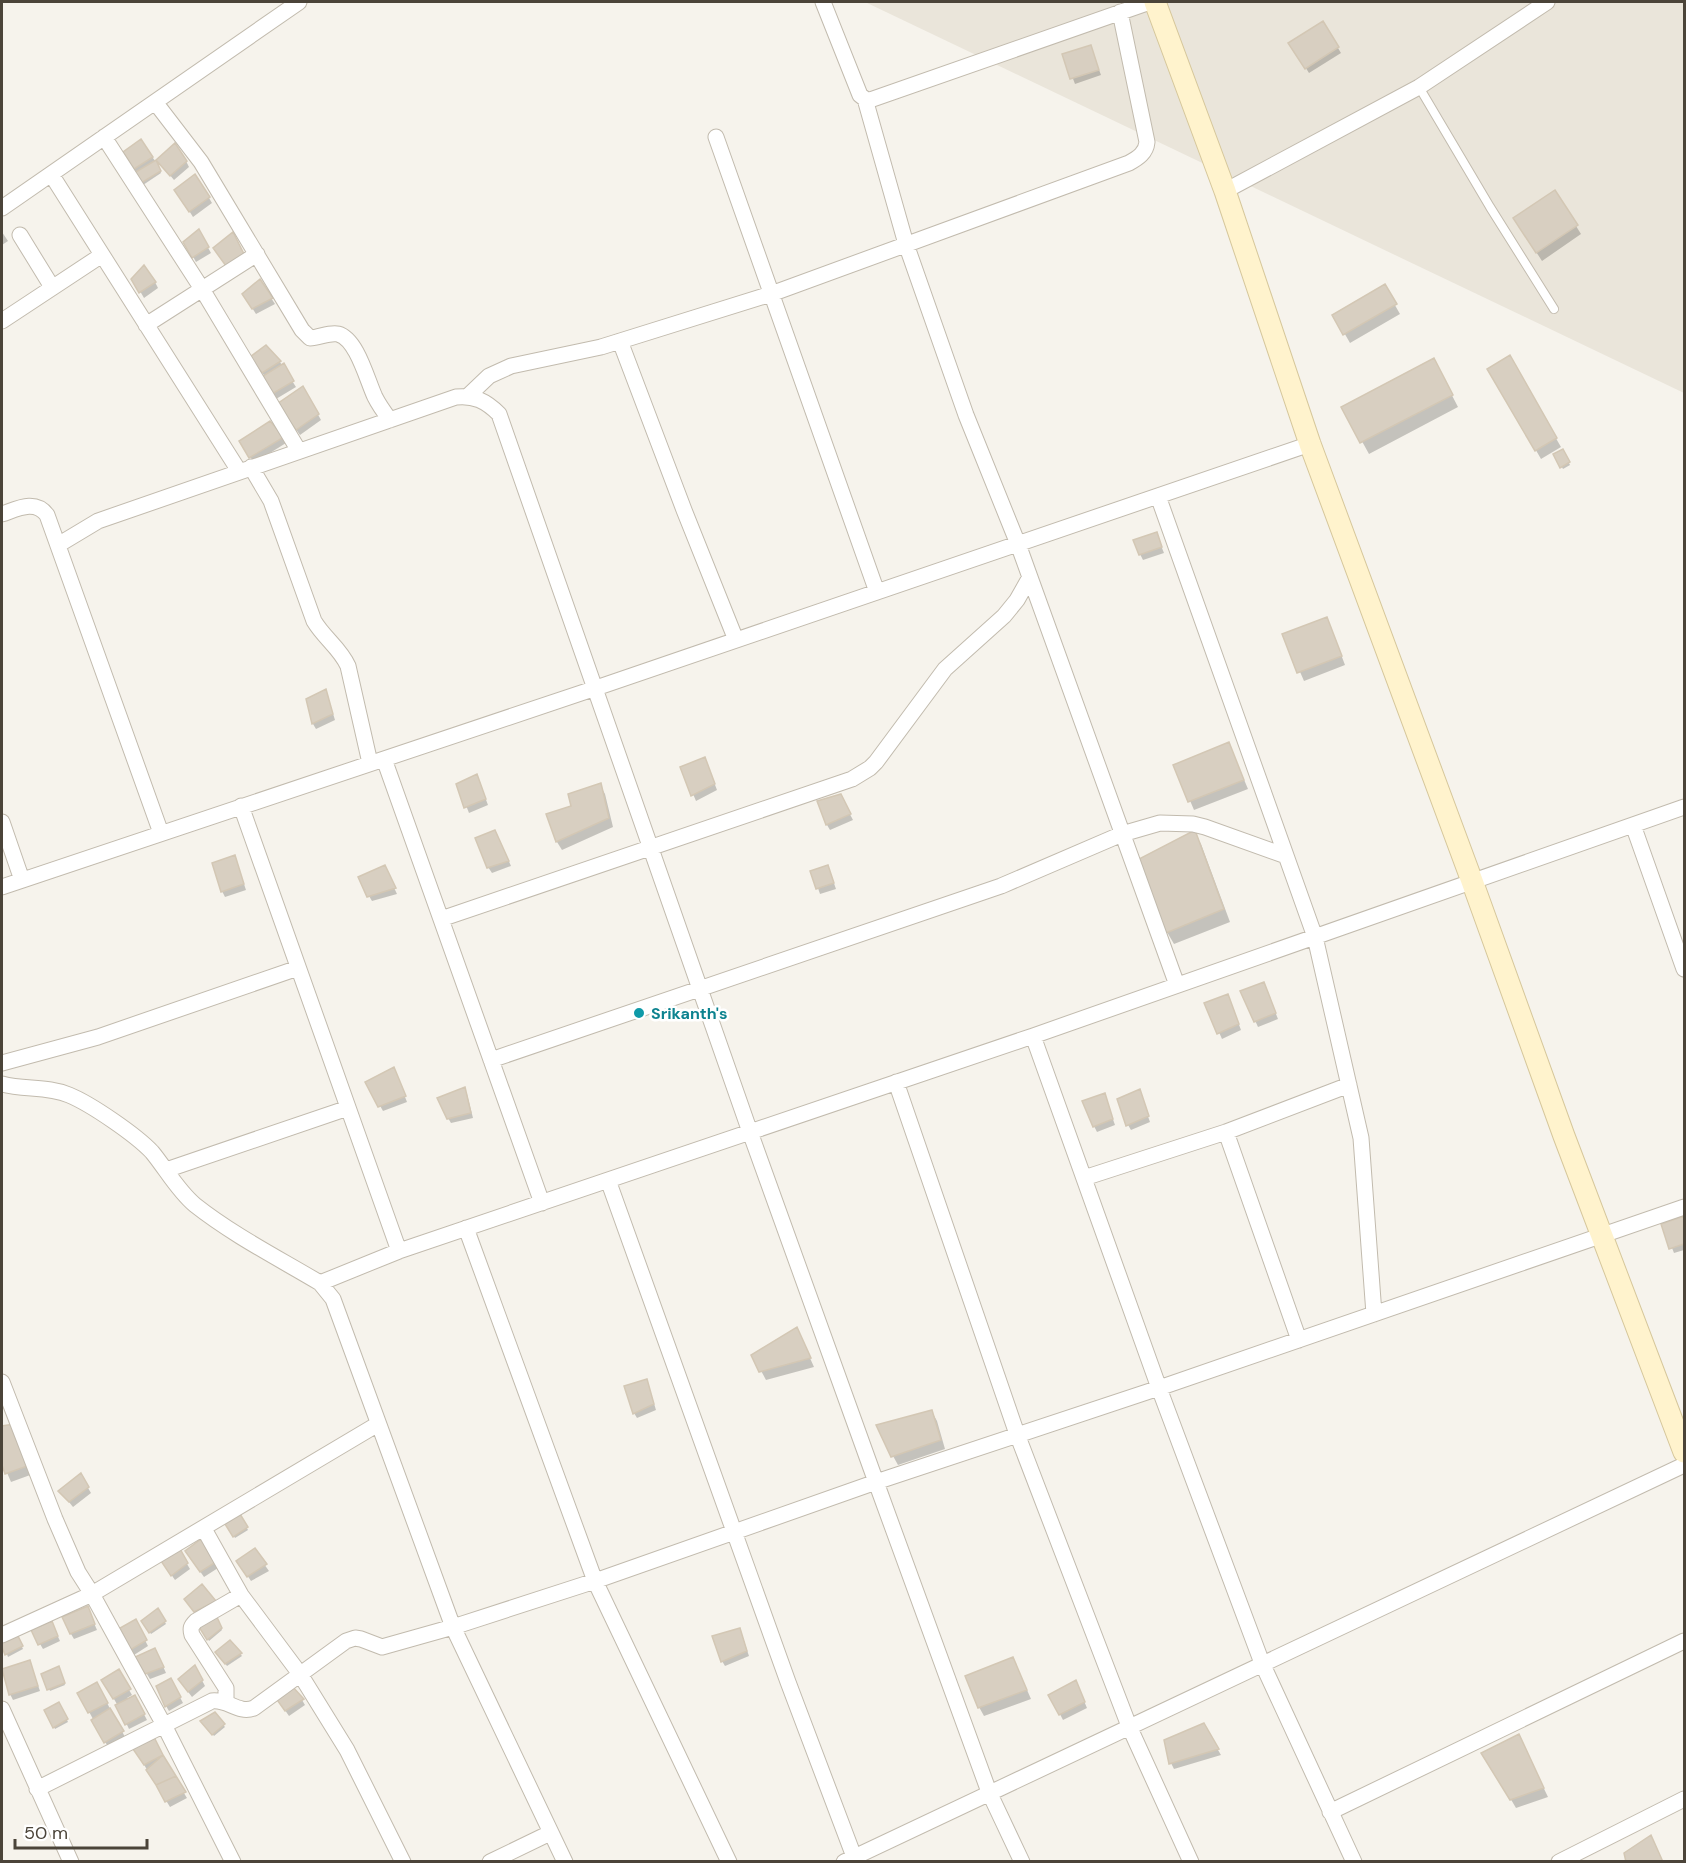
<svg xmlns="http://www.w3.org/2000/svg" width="1686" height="1863" viewBox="0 0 1686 1863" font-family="'DM Sans',sans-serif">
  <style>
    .residential { fill: #eae5da }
    .shadow { fill: #0003 }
    .building { fill: #d8cfc1; stroke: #d3c7b4; stroke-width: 1.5 }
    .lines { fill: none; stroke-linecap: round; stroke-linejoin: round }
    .service-casing { stroke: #c2bbae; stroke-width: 10 }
    .minor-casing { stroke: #c2bbae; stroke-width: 17 }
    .secondary-casing { stroke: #d6c79b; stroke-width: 23 }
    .service { stroke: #fff; stroke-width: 8 }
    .minor { stroke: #fff; stroke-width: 15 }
    .secondary { stroke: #fff3cd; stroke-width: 21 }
    .culture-dot { fill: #0f9aa8; stroke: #fff; stroke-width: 2 }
    .labels { text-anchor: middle; stroke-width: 5; stroke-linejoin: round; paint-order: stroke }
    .culture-label { font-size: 16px; font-weight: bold; fill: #0d838f; stroke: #fff; text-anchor: start }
  </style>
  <rect width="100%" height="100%" fill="#f6f3ec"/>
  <!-- residential -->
  <path class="residential" d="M865,2H1684V393Z"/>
  <!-- shadow -->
  <path class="shadow" d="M1323,23L1341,53L1309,73L1290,43Z
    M1090,46L1101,75L1075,84L1064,55Z
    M140,141L156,162L161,173L143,185L128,158Z
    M158,161H186L189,167L174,180Z
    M176,190L209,198L212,203L193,217Z
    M1576,226L1581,234L1542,261L1520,227Z
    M199,231L211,253L196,262L185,242Z
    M2,232L8,241L2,245Z
    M133,279L155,282L158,288L144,298Z
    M260,281L275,304L256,314L247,300Z
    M1384,286L1400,314L1350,343L1334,315Z
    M1509,357L1561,447L1541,459L1489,369Z
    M280,362L296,387L276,399L266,378L255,363Z
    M1440,372L1458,407L1369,454L1343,407Z
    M303,388L321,420L300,435L282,410Z
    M270,423L286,443L254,463L241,441Z
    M1563,451L1570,465L1563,469L1555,455Z
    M1156,533L1164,553L1143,560L1140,554Z
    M1331,628L1345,665L1304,681L1284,635Z
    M326,691L335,720L316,729L313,724L308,699Z
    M1229,744L1248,789L1194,810L1175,765Z
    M707,764L717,790L696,801L682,768Z
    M477,776L488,805L469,813L458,785Z
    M600,785L605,794L613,827L562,850L557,842L548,815L572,807Z
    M843,801L853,820L830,830L827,825Z
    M1194,832L1201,844L1230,922L1174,944L1167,932Z
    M498,837L511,866L492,873L488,867Z
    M237,863L246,890L225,897L222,891Z
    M812,871L830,872L836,889L820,894Z
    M387,873L397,894L372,901L369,896Z
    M1266,989L1278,1019L1258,1027L1242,992Z
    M1230,1001L1241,1030L1222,1039L1206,1003Z
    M396,1074L407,1102L383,1111L367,1083Z
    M464,1089L467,1094L473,1118L451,1123L448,1118Z
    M1139,1091L1150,1122L1131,1130L1128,1125Z
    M1104,1094L1115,1125L1097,1132L1094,1126Z
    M1684,1217V1250L1674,1253L1663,1225Z
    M797,1329L814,1367L766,1380L753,1356Z
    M649,1387L656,1410L637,1418L634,1413Z
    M932,1412L937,1421L945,1449L898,1465L893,1456Z
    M2,1426V1428L33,1474L11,1482L2,1461Z
    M81,1476L91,1493L73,1507L60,1491Z
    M240,1516L248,1530L235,1538L227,1524Z
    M178,1549L190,1569L175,1580L166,1567Z
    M254,1550L269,1571L251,1581L241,1566Z
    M190,1557L215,1563L218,1568L204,1577Z
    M158,1610L166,1624L151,1634L143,1621Z
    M90,1614L97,1630L74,1639L71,1634Z
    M215,1617L222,1630L209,1641L201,1627Z
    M135,1621L148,1646L134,1655L122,1629Z
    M54,1628L60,1641L43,1649L40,1644Z
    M740,1629L749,1656L725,1666L722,1661Z
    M16,1634L23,1649L8,1657L2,1641Z
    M230,1642L242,1656L227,1666L217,1652Z
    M158,1655L166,1673L150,1679L137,1658Z
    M30,1662L40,1691L13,1700L10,1694Z
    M195,1667L205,1686L192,1697L183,1685Z
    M1017,1667L1031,1699L984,1716L979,1707Z
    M59,1670L65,1685L50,1691L43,1674Z
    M118,1671L132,1695L127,1698L128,1700L135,1697L147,1720L129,1729L118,1706L103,1680Z
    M171,1680L183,1703L169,1711L166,1706Z
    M1076,1682L1087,1708L1063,1720L1050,1695Z
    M97,1684L125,1737L108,1747L79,1693Z
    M302,1700L305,1705L289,1716L280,1703Z
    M59,1704L68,1722L55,1729L46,1711Z
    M214,1714L225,1727L214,1736L202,1721Z
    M1203,1725L1221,1755L1174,1769L1171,1763Z
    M156,1744L164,1761L187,1798L170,1807L138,1755Z
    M1523,1745L1548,1797L1516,1808L1484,1754Z"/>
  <!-- building -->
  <path class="building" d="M1323,21L1339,47L1305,69L1288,43Z
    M1091,45L1099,70L1070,79L1062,54Z
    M141,139L153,157L134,169L123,152Z
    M175,143L187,161L170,176L156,160Z
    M156,160L161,171L141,183L134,173Z
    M195,174L210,197L189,212L174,190Z
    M1555,190L1578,225L1536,253L1513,218Z
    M199,229L209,247L192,258L183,242Z
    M233,232L244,254L226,266L213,248Z
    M144,265L156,282L139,293L131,279Z
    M260,279L273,298L252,309L242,294Z
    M1385,284L1397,304L1343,335L1332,315Z
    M266,345L281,361L262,373L250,357Z
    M1510,355L1557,438L1535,451L1487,369Z
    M1434,358L1453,395L1360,443L1341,407Z
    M284,363L294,381L272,394L263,376Z
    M303,386L319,414L296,430L277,404Z
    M270,421L284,437L249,458L239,441Z
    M1563,449L1570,462L1560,468L1553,454Z
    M1157,532L1162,547L1139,555L1133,540Z
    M1327,617L1342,656L1297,673L1282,634Z
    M326,689L333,714L312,724L306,699Z
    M1229,742L1244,780L1188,802L1173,765Z
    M705,757L715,784L691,796L680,767Z
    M477,774L486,799L464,808L456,784Z
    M601,783L609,818L556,842L546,814L571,806L568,794Z
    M841,794L851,814L826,825L817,801Z
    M495,830L509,861L487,868L475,838Z
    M1195,830L1224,909L1166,933L1137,860Z
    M235,855L244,884L221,892L212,863Z
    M385,865L396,888L367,897L358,877Z
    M828,865L834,883L816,889L810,871Z
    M1264,982L1276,1013L1254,1022L1240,991Z
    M1228,994L1239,1024L1217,1034L1204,1003Z
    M394,1067L406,1096L378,1107L365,1082Z
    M465,1087L471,1113L447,1119L437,1098Z
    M1140,1089L1149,1116L1126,1126L1117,1099Z
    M1105,1093L1113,1119L1093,1127L1082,1101Z
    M1684,1216V1244L1669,1249L1661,1224Z
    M797,1327L811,1358L759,1372L751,1355Z
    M647,1379L654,1404L633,1414L624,1386Z
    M932,1410L941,1440L891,1457L876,1425Z
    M14,1424L30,1465L5,1474L2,1465V1426Z
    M81,1473L89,1487L69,1502L58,1491Z
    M240,1514L248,1527L233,1537L225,1524Z
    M201,1539L216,1562L200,1572L185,1551Z
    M179,1547L188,1563L171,1576L161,1561Z
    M255,1548L267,1564L247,1577L236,1561Z
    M202,1584L216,1601L194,1612L184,1599Z
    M88,1606L95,1624L70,1634L62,1617Z
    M158,1608L166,1621L149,1633L141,1621Z
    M216,1615L222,1628L207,1640L199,1627Z
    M136,1619L147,1640L130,1650L120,1628Z
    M52,1621L58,1636L38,1645L31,1630Z
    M740,1628L747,1651L721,1662L712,1636Z
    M16,1632L23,1646L5,1655L2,1647V1639Z
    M230,1640L242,1653L225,1664L215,1652Z
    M155,1648L164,1667L145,1674L135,1657Z
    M1013,1657L1027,1690L978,1708L965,1676Z
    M30,1660L38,1686L9,1695L2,1669Z
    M195,1665L203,1680L188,1692L178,1679Z
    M59,1666L65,1683L47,1690L41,1674Z
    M119,1669L131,1689L113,1699L101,1680Z
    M171,1678L181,1697L165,1707L156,1686Z
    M1076,1680L1085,1702L1059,1715L1048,1695Z
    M97,1682L108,1703L88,1713L77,1693Z
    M291,1685L304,1699L285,1711L275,1697Z
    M135,1695L145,1714L125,1725L115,1705Z
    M59,1702L68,1719L53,1728L44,1710Z
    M110,1708L124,1731L104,1743L91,1720Z
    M215,1712L225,1724L212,1735L200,1721Z
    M1204,1723L1219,1749L1169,1764L1164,1740Z
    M1519,1734L1544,1788L1510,1800L1481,1753Z
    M154,1737L163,1755L144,1765L133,1749Z
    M163,1755L176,1776L156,1785L146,1770Z
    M176,1776L186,1792L165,1802L156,1785Z
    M1651,1835L1663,1862H1626L1624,1853Z"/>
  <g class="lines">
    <!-- service casing -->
    <g class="service-casing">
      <path id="service" d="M1419,87L1490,207L1554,309"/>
    </g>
    <!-- minor casing -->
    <g class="minor-casing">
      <path id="minor" d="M823,2L860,95L865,99L870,100L1150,2
        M865,99L906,244L966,415L1018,544L1177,985
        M155,102L201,162L302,330L310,338C319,338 329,332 338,334C357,339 367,380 375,397C379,405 384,412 390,420
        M104,137L202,289L299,451
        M716,137L877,592
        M51,174L239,471
        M1225,191L1419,87L1547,2
        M2,208L299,2
        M20,235L52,287
        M2,321L102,255
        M146,325L257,254
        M620,341L684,510L736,640
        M468,396L489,376L511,366L601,347L771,294L1129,163C1138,158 1146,153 1147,142L1120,12
        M251,467L271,501L314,621C324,638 340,648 348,666L370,763
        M1158,496L1315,937L1361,1138L1374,1314
        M2,514C17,509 35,499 47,515L161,833
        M58,545L98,521L456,397C474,395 486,401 499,414L750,1132L876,1482L989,1792L1022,1862
        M384,759L542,1203
        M241,806L399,1251
        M2,822L22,880
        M1633,825L1684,969
        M2,887L596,688L1310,444
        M441,919L852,779L870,768L876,762L945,669L1004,616L1017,600L1030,577
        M1033,1036L1159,1388L1262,1663L1354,1862
        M491,1060L1001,886L1122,834L1160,823L1193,824L1205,827L1286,856
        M2,1063L98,1037L298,968
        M896,1082L1017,1434L1129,1726L1191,1862
        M2,1084C24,1090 48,1086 69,1095C91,1104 136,1135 152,1152C166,1169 178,1191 195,1205C233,1235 278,1258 320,1283L333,1299L453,1627L565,1862
        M1226,1132L1299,1340
        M166,1170L348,1108
        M1084,1178L1226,1132L1349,1085
        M608,1180L788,1682L856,1862
        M466,1228L595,1581L729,1862
        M320,1283L399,1251L1033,1036L1684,807
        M2,1382L55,1519L78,1572L92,1594L164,1725L233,1862
        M204,1529L241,1595L300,1674L347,1750L403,1862
        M2,1635L92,1594L378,1424
        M226,1702V1688L192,1635C190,1628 191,1626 196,1621L241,1595
        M2,1709L71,1862
        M37,1789L212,1701C228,1699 238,1714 254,1708L346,1641L355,1638L361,1639L382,1647L453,1627L595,1581L876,1482L1159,1388L1684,1207
        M1330,1812L1684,1641
        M490,1862L550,1833
        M844,1862L1684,1465
        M1559,1862L1684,1799"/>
    </g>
    <!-- secondary casing -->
    <g class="secondary-casing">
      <path id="secondary" d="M1155,2L1225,191L1310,444L1472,881L1564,1136L1684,1452"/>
    </g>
    <!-- service -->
    <use href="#service" class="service"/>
    <!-- minor -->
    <use href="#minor" class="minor"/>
    <!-- secondary -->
    <use href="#secondary" class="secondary"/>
  </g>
  <!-- markers -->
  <circle class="culture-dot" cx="639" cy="1013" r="6"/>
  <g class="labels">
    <!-- culture labels -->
    <g class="culture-label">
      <text x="651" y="1019">Srikanth's</text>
    </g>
  </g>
  <!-- border -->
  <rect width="1686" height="1863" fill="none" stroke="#4b4439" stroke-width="6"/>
  <!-- scale -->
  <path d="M15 1839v9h132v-9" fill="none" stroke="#4b4439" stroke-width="3"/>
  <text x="24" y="1839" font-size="18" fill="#4b4439" stroke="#ffffff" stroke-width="4.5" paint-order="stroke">50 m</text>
</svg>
